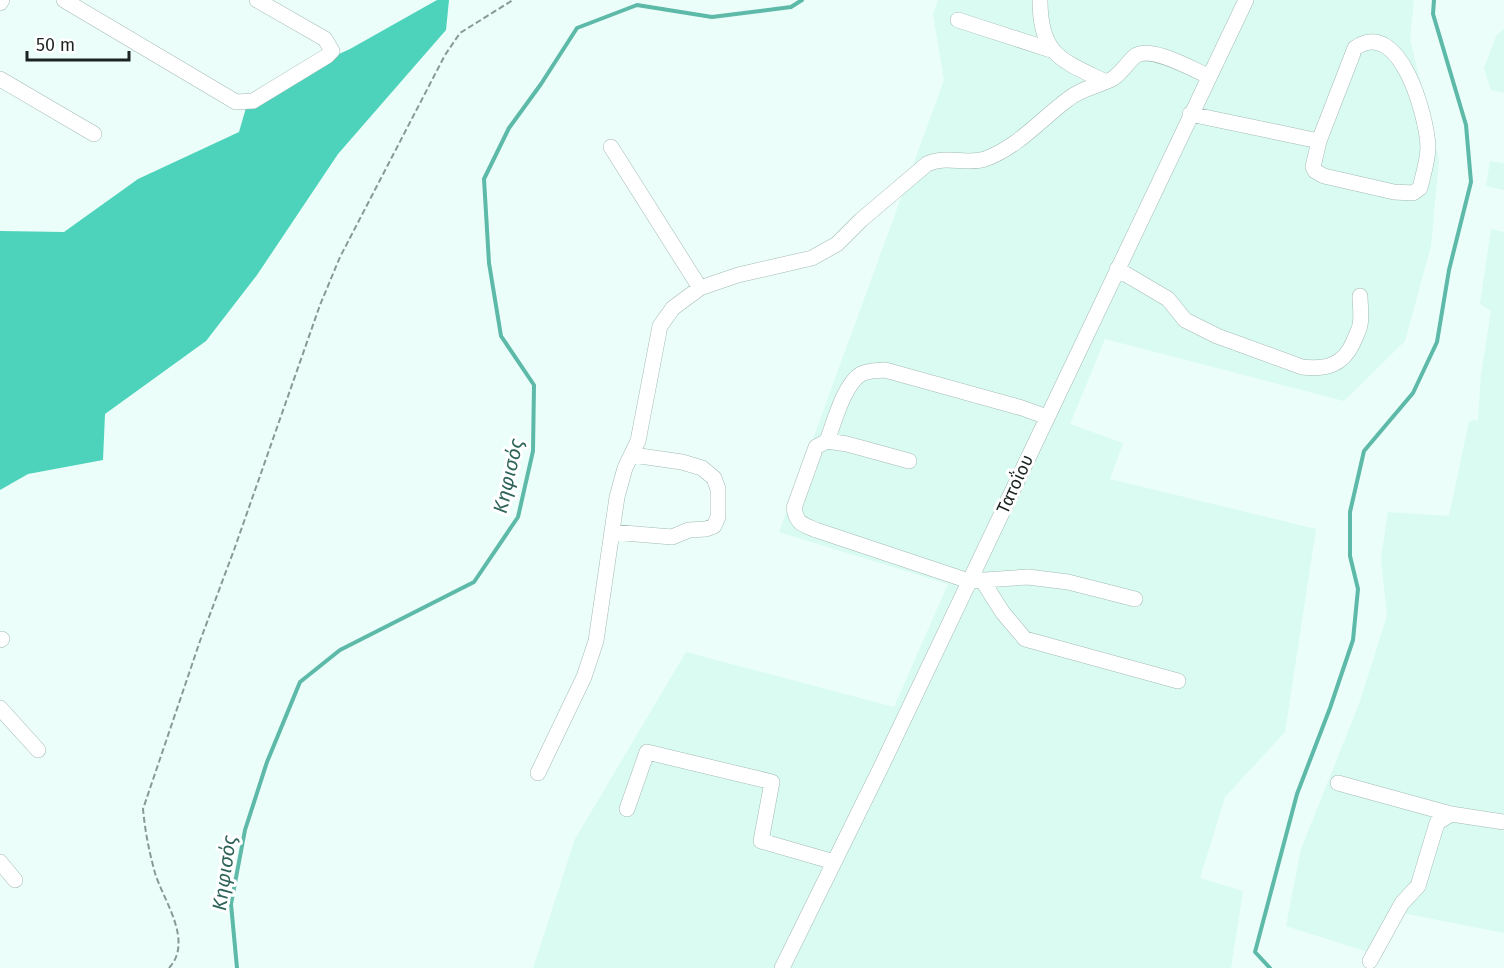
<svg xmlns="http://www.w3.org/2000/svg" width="1504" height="968" viewBox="0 0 1504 968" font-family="'Fira Sans',sans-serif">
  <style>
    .built { fill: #d9fbf2 }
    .forest { fill: #4dd2bb }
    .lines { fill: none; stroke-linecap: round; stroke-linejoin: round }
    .stream { stroke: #5db9a8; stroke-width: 4 }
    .minor-casing { stroke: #a4bab5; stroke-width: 16 }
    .path { stroke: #8b9995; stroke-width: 2; stroke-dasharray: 6 3; stroke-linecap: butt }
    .minor { stroke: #fff; stroke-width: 15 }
    .labels { text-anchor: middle; stroke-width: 6; stroke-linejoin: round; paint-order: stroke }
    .street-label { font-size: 18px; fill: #1c2422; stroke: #fff }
    .water-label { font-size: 20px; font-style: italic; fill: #2d6358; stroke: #fff }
  </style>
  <rect width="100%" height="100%" fill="#ebfef9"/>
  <!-- built -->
  <path class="built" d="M938,0H1414L1410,39L1439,160L1431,246L1405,341L1344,401L1105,339L1070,424L1123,443L1110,479L1316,529L1285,732L1225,797L1200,878L1243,891L1231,968H533L575,839L686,652L894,707L948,584L779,532L944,80L933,14Z
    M1504,29V93L1491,90L1484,68L1496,36Z
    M1490,161L1504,163V190L1486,186Z
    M1491,229L1504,232V933L1397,912L1377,955L1286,926L1301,849L1359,704L1387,616L1381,558L1388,512L1449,516L1469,421L1478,420L1481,374L1491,311L1480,304Z"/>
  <!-- forest -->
  <path class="forest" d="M437,0H449L446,30L338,154L257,275L206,341L105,414L103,460L28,474L0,490V231L64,232L138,179L239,132L250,94L350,49Z"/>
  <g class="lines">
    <!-- stream -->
    <path class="stream" d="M237,968L231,904L245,830L267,762L300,682L340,650L474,582L518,517L533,451L534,385L501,336L489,263L484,179L509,128L541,84L577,28L637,5L712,17L791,7L802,0
      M1270,968L1255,952L1297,794L1330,708L1353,640L1358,589L1350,556V512L1364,451L1413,393L1437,342L1449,270L1471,182L1466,125L1433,14L1434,0"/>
    <!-- minor casing -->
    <g class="minor-casing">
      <path id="minor" d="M64,0L236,102L253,101L327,56L332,51L325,39L257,0
        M1040,0C1040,54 1060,60 1104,81
        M0,3L2,0
        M958,20L1054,51
        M0,79L94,134
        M1190,114L1319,141L1313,167L1315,171L1324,176L1394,192L1413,193L1420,188C1423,175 1428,160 1428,147C1427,117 1400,16 1355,48L1319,141
        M611,147L700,288
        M1117,269L1168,299L1185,320L1217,336L1302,367C1326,370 1343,365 1353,343C1355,337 1359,331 1360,325C1362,316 1360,305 1360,296
        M827,441C834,423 844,384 861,374C869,370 877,371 885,370L1022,408L1047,417
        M909,461L847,444L827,441L816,447L794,508C797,524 802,524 816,530L969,581L1028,577L1068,582L1135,599
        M612,532L672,537L689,530L706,529L714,526L718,517V489L714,478L702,468L682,462L633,455
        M982,580L1003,613L1025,639L1178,681
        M0,640L2,639
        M0,708L38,750
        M538,773L584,677L596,641L617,497L625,468L638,441L660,326L673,308L700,288L738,275L812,258L837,244L861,220L927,164C945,155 966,165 985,159C1018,147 1040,120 1067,100C1081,88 1097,87 1112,79C1121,74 1127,63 1135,56C1151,45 1192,69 1208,76
        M1338,783L1451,814
        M627,809L647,752L772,782L761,841L834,862
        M0,862L15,880
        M1370,961L1402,903L1418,886L1437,823L1451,814L1504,822
        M782,968L882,765L1246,0"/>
    </g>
    <!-- path -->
    <path class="path" d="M169,968C194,941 163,900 155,873C149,851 145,831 143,809L200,641L234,550L320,305L340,257L445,55L460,33L513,0"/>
    <!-- minor -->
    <use href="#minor" class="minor"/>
  </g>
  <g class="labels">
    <!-- street labels -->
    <g class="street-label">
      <text transform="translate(1015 484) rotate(-65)" y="6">Τατοΐου</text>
    </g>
    <!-- water labels -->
    <g class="water-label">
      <text transform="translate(508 476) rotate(-77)" y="7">Κηφισός</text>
      <text transform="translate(224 873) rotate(-82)" y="7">Κηφισός</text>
    </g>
  </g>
  <!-- scale -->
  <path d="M27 51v9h102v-9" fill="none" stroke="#1c2422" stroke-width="3"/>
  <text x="36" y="51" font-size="18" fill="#1c2422" stroke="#ffffff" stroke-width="4.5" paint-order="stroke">50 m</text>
</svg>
